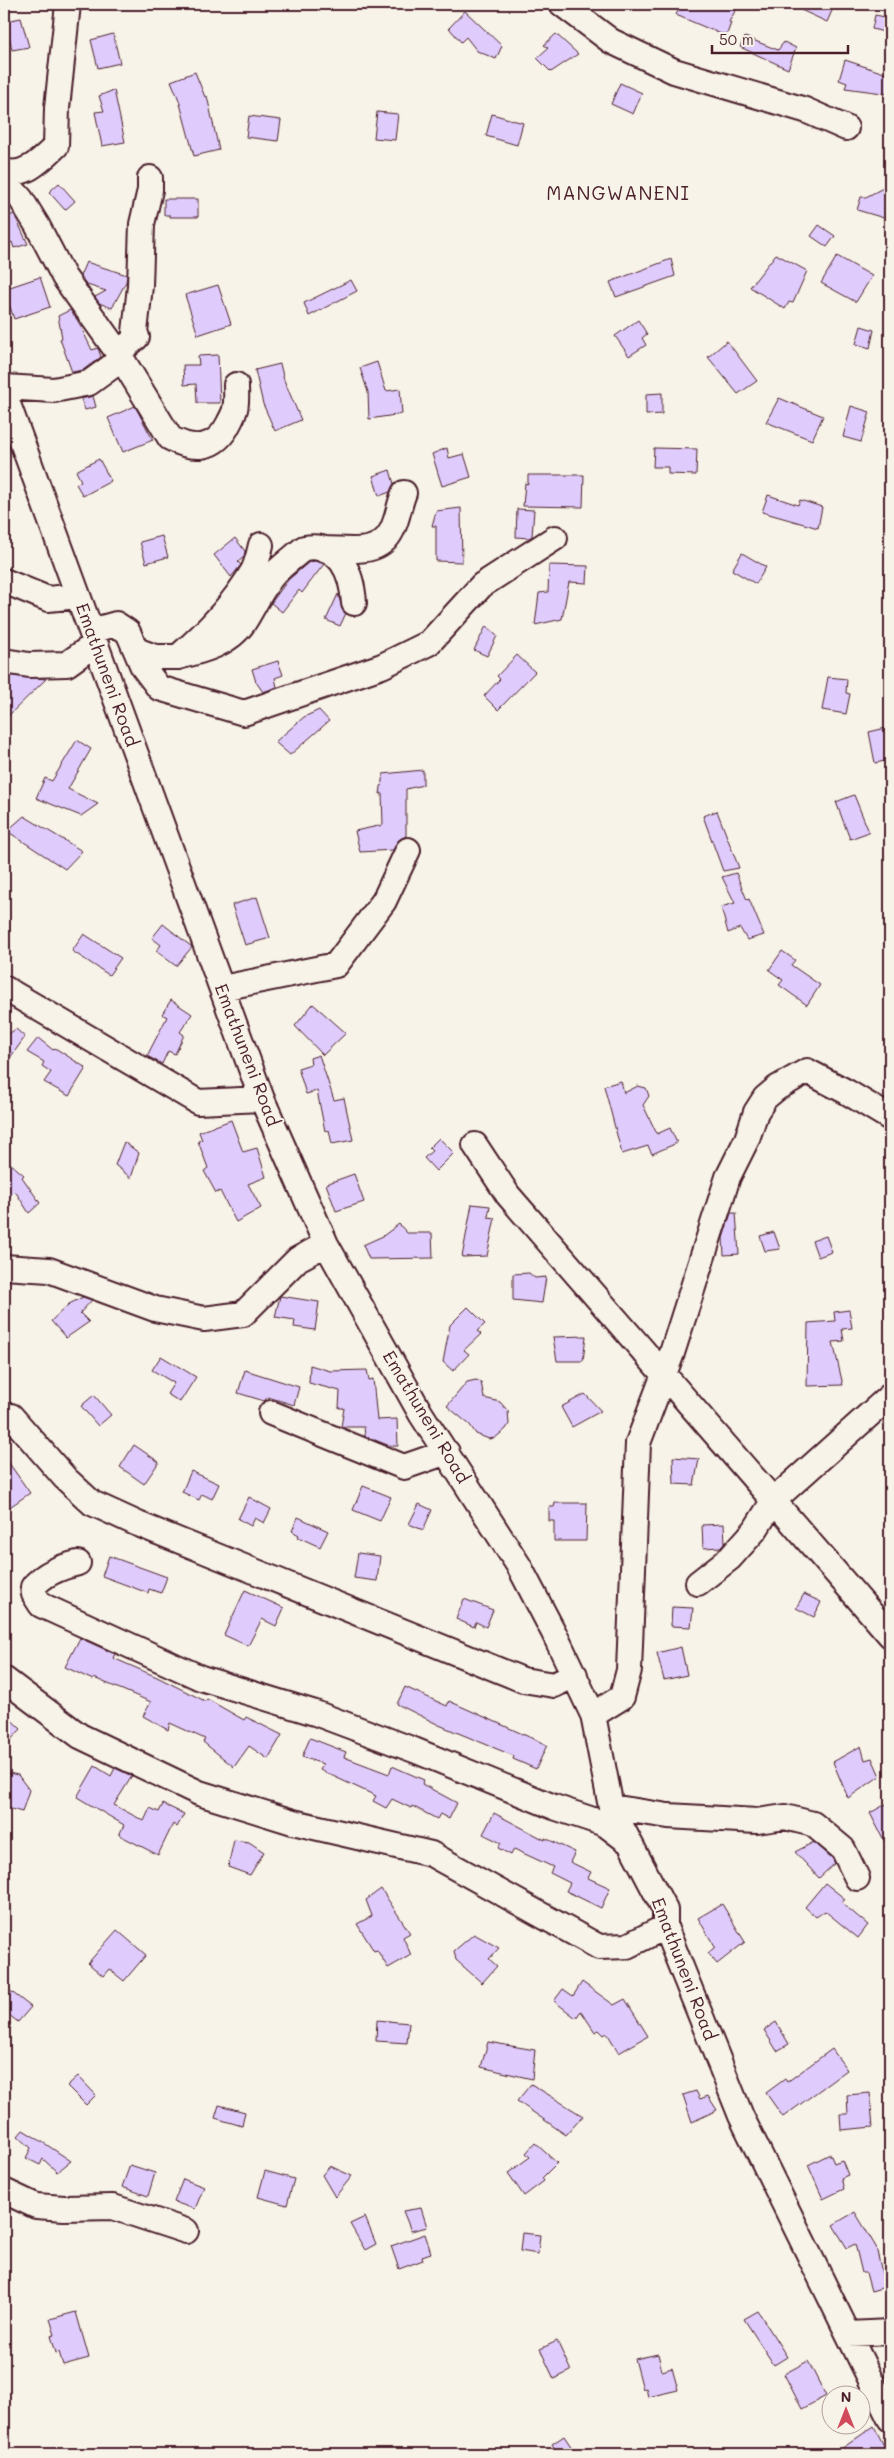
<svg xmlns="http://www.w3.org/2000/svg" width="894" height="2458" viewBox="0 0 894 2458" font-family="Mali,sans-serif">
  <style>
    .building { fill: #dfccfd; stroke: #4a1f2b }
    .lines { fill: none; stroke-linecap: round; stroke-linejoin: round }
    .minor-casing { stroke: #4a1f2b; stroke-width: 28 }
    .minor { stroke: #f7f3e8; stroke-width: 24 }
    .labels { text-anchor: middle; stroke-width: 4; stroke-linejoin: round; paint-order: stroke }
    .street-label { font-size: 18px; fill: #4a1f2b; stroke: #f7f3e8 }
    .neighbourhood-label { font-size: 19px; letter-spacing: 1px; fill: #4a1f2b; stroke: #f7f3e8 }
  </style>
  <rect width="100%" height="100%" fill="#f7f3e8"/>
  <filter id="ink" filterUnits="userSpaceOnUse"><feTurbulence type="fractalNoise" baseFrequency=".02" numOctaves="2"/><feDisplacementMap in="SourceGraphic" scale="10" xChannelSelector="R" yChannelSelector="G"/><feConvolveMatrix kernelMatrix="1 2 1 2 8 2 1 2 1" color-interpolation-filters="sRGB"/></filter>
  <g filter="url(#ink)">
    <!-- building -->
    <path class="building" d="M681,4H739L729,22L731,23L727,34H721L676,15Z
      M788,4H835L827,22Z
      M465,11L502,46L496,59L477,51L466,37L461,42L449,28Z
      M875,15L890,18L888,33L872,29Z
      M21,18L29,47L12,50L6,21Z
      M113,34L120,63L98,68L91,40Z
      M556,34L578,54L551,72L537,58L548,48L544,45Z
      M745,37L778,50L784,42L796,48L788,69L740,47Z
      M845,60L890,75V94L845,88L847,83L839,80Z
      M195,72L205,97L207,96L219,150L194,156L179,100L171,81Z
      M620,83L642,93L633,114L611,104Z
      M114,90L125,142L102,146L95,112L104,111L99,96Z
      M377,112L398,114L395,140L374,138Z
      M492,114L523,123L517,145L486,136Z
      M249,116L281,120L278,141L246,137Z
      M59,183L75,201L65,210L49,192Z
      M883,188L890,190V202L884,218L857,210L861,197H866Z
      M164,199H198V217H170V215H164Z
      M14,214L28,244L14,248L12,242L4,245V218Z
      M819,225L835,236L827,247L811,236Z
      M776,254L807,271L793,303L789,302L785,309L750,287Z
      M837,256L872,276L856,302L821,283Z
      M671,259L675,276L616,297L610,282Z
      M86,262L127,275L126,282L112,308L99,303L95,297L106,291L87,285L80,276Z
      M40,277L50,307L14,319L4,289Z
      M351,280L357,291L309,316L304,303Z
      M218,285L231,324L198,335L185,295Z
      M70,310L78,321L92,350L98,348L101,357L83,370L72,372L60,339L62,338L58,316Z
      M638,320L647,334L642,338L646,345L629,356L615,336Z
      M861,326L874,330L870,348L856,344Z
      M727,341L757,381L738,394L708,357Z
      M218,355L220,403H197L196,384L184,385L183,365H199L198,356Z
      M377,362L386,391L400,389L402,414L369,419L368,392L360,368Z
      M280,364L284,380L301,420L275,431L263,404L255,370Z
      M662,393V414L646,415V394Z
      M93,396L96,407L85,410L81,399Z
      M779,398L823,416L812,440L766,422Z
      M135,406L153,440L123,452L108,418Z
      M851,406L870,412L861,442L843,437Z
      M447,448L449,458L464,454L471,477L442,486L432,454Z
      M654,448L697,449L696,475L668,474V467H653Z
      M99,459L111,481L83,496L76,484L81,481L76,471Z
      M390,470L394,484L390,492L379,496L373,476Z
      M528,475H584L583,507L523,506L525,483L528,484Z
      M768,495L798,505L800,500L822,507L818,528L762,512Z
      M461,508L462,562L436,561V526H432L436,511Z
      M517,509L534,510L532,536L529,538L516,537Z
      M162,536L168,557L146,563L140,542Z
      M235,538L245,551L244,557L238,562L241,565L231,577L214,555Z
      M742,553L766,567L756,584L732,570Z
      M315,561L324,564L302,593L299,590L282,612L271,603L288,580L309,562Z
      M549,565L588,566L587,583L569,582L562,619L535,625L539,593L548,592Z
      M338,594L343,611L346,613L340,626L326,620Z
      M486,626L497,636L487,656L474,650Z
      M517,655L535,672L498,710L484,696L500,679L497,676Z
      M278,661L283,675L275,678L277,687L263,692L256,682L252,669Z
      M4,675L46,679L4,720Z
      M828,677L847,679L846,693L850,694L846,714L822,710Z
      M319,710L329,721L290,755L275,742L304,717Z
      M890,727V760L875,763L869,732Z
      M77,740L91,749L68,789L98,804L81,816L36,798L45,778L52,781Z
      M423,770V785L406,789V836L400,839L393,850L360,852L355,831L383,825L382,793L380,794L383,774Z
      M854,795L869,832L850,839L836,802Z
      M717,811L739,868L723,871L703,816Z
      M24,816L82,851L65,869L7,831Z
      M736,873L747,900L749,899L764,935L747,940L740,928L728,933L721,907L735,903L722,877Z
      M257,897L270,938L245,945L232,905Z
      M163,924L192,947L176,966L156,951L161,945L152,938Z
      M84,934L121,958L109,975L72,951Z
      M782,951L795,960L791,965L820,985L807,1005L779,985L783,980L769,970Z
      M171,1000L192,1014L180,1032L184,1035L175,1054L168,1051L162,1064L147,1056L167,1017L162,1014Z
      M313,1004L346,1033L323,1055L295,1026Z
      M16,1029L25,1037L4,1066V1037Z
      M38,1038L53,1050L55,1048L86,1068L69,1096L44,1082L51,1072L42,1066L44,1062L27,1052Z
      M319,1055L334,1100L344,1098L353,1140L332,1144L329,1130L325,1131L317,1091L306,1094L298,1068L311,1064L310,1058Z
      M621,1081L624,1093L638,1086L646,1088L649,1096L643,1105L657,1134L670,1128L677,1143L652,1154L648,1146L622,1154L604,1086Z
      M231,1120L243,1152L257,1148L266,1177L248,1184L261,1208L236,1222L220,1191L216,1193L204,1171L208,1168L198,1141L202,1140L199,1132Z
      M439,1138L454,1153L436,1171L424,1158L432,1151L429,1148Z
      M124,1142L139,1153L131,1178L115,1165Z
      M4,1158L24,1175L22,1177L40,1203L29,1213L15,1191L4,1202Z
      M354,1174L364,1202L336,1211L326,1184Z
      M472,1204L490,1206L488,1217L495,1218L487,1256L462,1257Z
      M731,1213H736L739,1254L724,1255L723,1238Z
      M399,1224L407,1233H432L433,1258L369,1259L363,1245L383,1236Z
      M774,1232L780,1249L765,1251L760,1236Z
      M826,1236L832,1252L818,1257L812,1241Z
      M529,1273L535,1278L546,1277L542,1303L513,1300V1274Z
      M280,1296L319,1302L315,1330L294,1327L295,1320L275,1317Z
      M83,1297L92,1300L80,1313L89,1322L66,1338L51,1321L69,1304Z
      M468,1307L485,1324L477,1331L481,1334L464,1350L469,1354L453,1371L443,1362L450,1325Z
      M849,1310L852,1328L842,1329L844,1341L833,1342L843,1385L807,1386L808,1323L835,1321L834,1312Z
      M586,1336L583,1361H557L553,1337Z
      M161,1356L196,1377L180,1402L167,1394L174,1383L152,1370Z
      M310,1365L330,1371L367,1370L369,1380L373,1379L377,1420L397,1419L398,1446H390L365,1436L364,1427H341L344,1408H339L340,1391L309,1383Z
      M245,1370L299,1387L294,1405L268,1397L264,1401L238,1393Z
      M476,1380L481,1382L484,1398L500,1402L508,1411L509,1424L506,1429L495,1438L489,1439L476,1434L470,1425L447,1406L467,1382Z
      M585,1394L601,1411L572,1427L561,1407Z
      M94,1395L111,1415L98,1426L81,1406Z
      M134,1445L159,1462L144,1484L120,1467Z
      M4,1456L30,1493L4,1511Z
      M673,1457L699,1459L694,1485L674,1484Z
      M191,1471L219,1484L212,1499L202,1494L199,1500L182,1492Z
      M363,1486L391,1497L380,1521L353,1510Z
      M249,1497L271,1509L264,1523L255,1518L251,1526L238,1519Z
      M555,1503H587L586,1541H554V1521H549V1507H554Z
      M419,1504L432,1510L423,1530L409,1524Z
      M298,1517L328,1531L320,1547L298,1537L299,1535L292,1531Z
      M724,1524L725,1543L721,1547L703,1548L702,1525Z
      M358,1553L380,1556L377,1581L354,1578Z
      M109,1556L167,1577L161,1593L149,1589L148,1593L102,1576Z
      M245,1590L284,1608L276,1626L262,1619L248,1646L224,1635Z
      M804,1594L821,1602L814,1617L796,1608Z
      M464,1599L493,1610L486,1627L476,1622L474,1627L456,1619Z
      M672,1607L693,1608L691,1627L671,1626Z
      M80,1638L115,1654L113,1658L157,1677L205,1701L207,1699L244,1720L246,1717L282,1735L268,1759L249,1746L234,1767L203,1742L205,1739L170,1723L168,1730L143,1716L151,1702L94,1678L93,1680L65,1667Z
      M681,1647L687,1675L664,1680L657,1653Z
      M405,1687L447,1706L449,1701L547,1745L536,1769L513,1759L514,1756L439,1725L397,1704Z
      M4,1713L21,1729L4,1747Z
      M310,1738L346,1752L344,1757L389,1774L392,1766L424,1780L422,1784L457,1803L449,1819L440,1814L437,1819L412,1806L411,1808L392,1799L386,1808L373,1801L376,1796L320,1770L323,1764L302,1757Z
      M861,1746L865,1760L872,1758L880,1776L848,1798L833,1762Z
      M95,1766L111,1776L115,1768L132,1776L114,1805L144,1821L150,1808L159,1812L163,1804L184,1814L177,1827L173,1824L158,1855L119,1835L124,1825L77,1797Z
      M4,1772L18,1775L29,1790L22,1812L4,1807Z
      M890,1802V1852L870,1813Z
      M494,1813L545,1840V1838L575,1852L570,1862L591,1872L588,1878L610,1888L601,1908L566,1891L570,1883L550,1873L553,1867L514,1849L511,1855L498,1848L501,1843L483,1834Z
      M234,1840L249,1842L264,1852L250,1875L228,1867Z
      M814,1842L832,1858L835,1863L819,1878L795,1852Z
      M825,1883L845,1899L842,1903L868,1925L858,1938L825,1911L816,1917L805,1907Z
      M381,1889L410,1933L403,1937L411,1955L388,1968L377,1950L374,1951L357,1924L372,1916L366,1900Z
      M722,1904L745,1942L717,1964L708,1953L715,1947L698,1918Z
      M117,1930L146,1955L124,1981L109,1969L103,1976L88,1963Z
      M474,1934L499,1948L489,1959L497,1966L482,1983L456,1960L454,1951Z
      M582,1982L614,2005L625,1999L648,2036L619,2053L607,2033L604,2035L599,2030L595,2032L581,2011L576,2018L554,2001L563,1989L573,1996Z
      M4,1986L31,2007L18,2022L4,2011Z
      M377,2020L409,2023L407,2043L376,2041Z
      M776,2022L789,2044L777,2051L764,2030Z
      M488,2042L535,2050L532,2079L481,2067Z
      M832,2049L847,2070L783,2117L766,2093L785,2079L787,2082Z
      M78,2076L96,2095L86,2105L67,2086Z
      M531,2084L583,2116L566,2135L517,2101Z
      M696,2091L700,2099L708,2096L717,2110L692,2122L683,2095Z
      M870,2093L873,2127L841,2130L840,2114H848L847,2095Z
      M219,2105L245,2112L242,2126L215,2118Z
      M23,2130L41,2141L71,2161L57,2172L43,2159L40,2165L26,2158L31,2148L18,2136Z
      M535,2143L557,2163L542,2178L544,2181L524,2196L508,2173L530,2157L526,2153Z
      M830,2154L834,2163L842,2160L848,2175L841,2178L844,2189L823,2199L808,2165Z
      M130,2165L155,2173L148,2196L122,2187Z
      M330,2166L352,2176L335,2197L322,2175Z
      M265,2171L294,2179L287,2205L258,2197Z
      M183,2179L204,2187L195,2209L174,2202Z
      M421,2208L427,2227L411,2231L403,2211Z
      M855,2212L876,2247L885,2287L871,2291L866,2273H862L855,2244L847,2248L833,2225Z
      M365,2217L376,2244L365,2250L350,2224Z
      M522,2233L540,2235L538,2254L520,2251Z
      M425,2234L431,2253L422,2256L423,2260L399,2269L391,2246Z
      M758,2311L787,2357L774,2365L744,2319Z
      M76,2312L89,2358L63,2365L59,2352L56,2353L51,2336L55,2335L50,2319Z
      M557,2341L571,2371L554,2379L540,2349Z
      M658,2354L662,2371L672,2368L678,2390L648,2397L646,2388L643,2389L635,2359Z
      M808,2361L826,2396L802,2409L784,2374Z
      M874,2426L888,2454H834Z
      M564,2436L576,2454H558L552,2444Z"/>
    <g class="lines">
      <!-- minor casing -->
      <g class="minor-casing">
        <path id="minor" d="M562,4L611,41L674,71L805,110L846,128
          M4,171C25,178 42,159 56,146L57,108L68,4
          M4,180L21,199L37,225L64,277L119,354L170,438C194,451 216,450 229,423C231,419 234,414 235,409C237,401 236,393 236,385
          M4,387L54,390L89,383L111,367L121,357L123,349L137,337L135,332L140,286L142,224L150,190V178
          M4,393L262,1099L326,1244L421,1414L519,1566L554,1633L593,1715L611,1807L665,1910V1927L741,2116L890,2419
          M324,549C349,549 379,557 392,530C398,518 399,505 404,493
          M4,581L48,599L78,596
          M91,631L116,624L128,632L143,667L159,688L244,713L382,666L429,643L482,585L555,538
          M136,650L155,657H178C206,633 234,603 253,571C257,563 259,553 261,545
          M178,657C202,651 230,644 244,622C255,605 262,587 275,573C284,564 295,556 304,548C341,542 352,574 354,603
          M4,661L29,665L67,664L95,644
          M4,988L198,1102L262,1099
          M222,988L336,965L384,901L408,850
          M475,1145L508,1195L890,1635
          M4,1267L49,1270L155,1309L204,1319L243,1314L298,1259L326,1244
          M271,1413L404,1467L447,1452
          M11,1416L65,1478L92,1503L138,1524L523,1680L554,1685L575,1675
          M78,1563C61,1567 44,1573 33,1587L34,1594L41,1605L201,1678L315,1713L414,1750L554,1807L605,1824L626,1840
          M698,1583L730,1558L755,1530L774,1500L890,1396
          M4,1679L80,1736L199,1793L293,1822L431,1854L599,1947L627,1946L665,1927
          M593,1715L622,1697L629,1670L638,1443L672,1353L728,1177L747,1139L756,1112L765,1098L777,1088L807,1071L847,1092L890,1118
          M611,1807L668,1816L757,1821L785,1817L813,1824L843,1849L857,1878
          M4,2191L36,2206L64,2208L113,2207L186,2231
          M849,2334L890,2332"/>
      </g>
      <!-- minor -->
      <use href="#minor" class="minor"/>
    </g>
  </g>
  <g class="labels">
    <!-- street labels -->
    <g class="street-label">
      <text transform="translate(107 675) rotate(70)" y="6">Emathuneni Road</text>
      <text transform="translate(247 1055) rotate(69)" y="6">Emathuneni Road</text>
      <text transform="translate(426 1417) rotate(59)" y="6">Emathuneni Road</text>
      <text transform="translate(684 1969) rotate(69)" y="6">Emathuneni Road</text>
    </g>
    <!-- neighbourhood labels -->
    <g class="neighbourhood-label">
      <text x="618" y="200">MANGWANENI</text>
    </g>
  </g>
  <!-- margin -->
  <rect width="894" height="2458" fill="none" stroke="#f7f3e8" stroke-width="20"/>
  <rect x="10" y="10" width="874" height="2438" fill="none" stroke="#4a1f2b" stroke-width="2" filter="url(#ink)"/>
  <!-- north arrow -->
  <g transform="translate(846 2410)"><circle r="24" fill="#f7f3e8" stroke="#b29e9c"/>
  <path d="M0-4L9 19L0 12L-9 19Z" fill="#d1495b"/>
  <text y="-8" font-size="14" font-weight="bold" text-anchor="middle" fill="#4a1f2b">N</text>
  </g>
  <!-- scale -->
  <path d="M712 45v8h136v-8" fill="none" stroke="#4a1f2b" stroke-width="2.5"/>
  <text x="719" y="45" font-size="15" fill="#4a1f2b" stroke="#f7f3e8" stroke-width="4" paint-order="stroke">50 m</text>
</svg>
